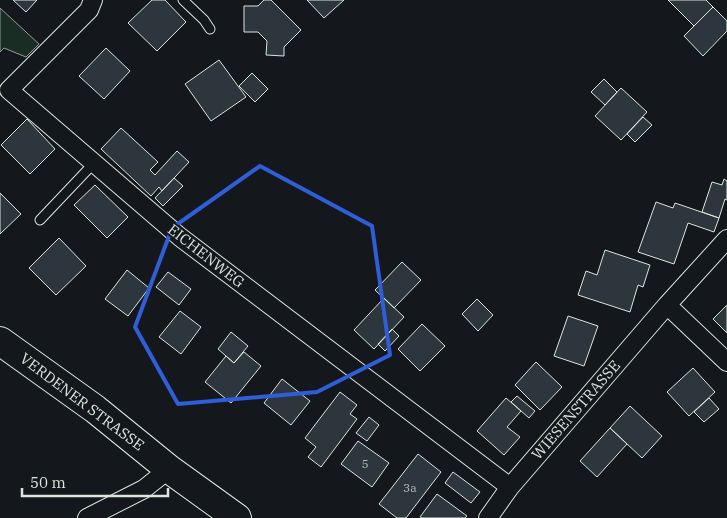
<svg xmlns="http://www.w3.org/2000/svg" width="727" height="518" viewBox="0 0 727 518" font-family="'IBM Plex Serif',serif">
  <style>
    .green { fill: #1a2d24; stroke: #939e99 }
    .building { fill: #2c363c; stroke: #d8e6dc }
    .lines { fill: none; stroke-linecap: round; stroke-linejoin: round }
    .lane-casing { stroke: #d8e6dc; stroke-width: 11 }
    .street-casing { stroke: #d8e6dc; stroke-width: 20 }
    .primary-casing { stroke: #d8e6dc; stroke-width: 30 }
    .lane { stroke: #14181c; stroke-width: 9 }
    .street { stroke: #14181c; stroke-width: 18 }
    .primary { stroke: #14181c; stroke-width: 28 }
    .marked { fill: none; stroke: #305dd8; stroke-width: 4; stroke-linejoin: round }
    .labels { text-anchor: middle; stroke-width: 4; stroke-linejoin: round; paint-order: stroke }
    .number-label { font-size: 12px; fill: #adbab4 }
    .street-label { font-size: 15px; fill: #d8e6dc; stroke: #14181c }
  </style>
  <rect width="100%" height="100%" fill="#14181c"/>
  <!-- green -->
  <path class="green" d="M0,8L39,44L26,57L4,48L0,52Z"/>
  <!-- building -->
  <path class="building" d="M13,0H37L26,12Z
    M152,0H165L186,22L157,51L128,23Z
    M264,0H271L301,30L284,47V56L266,55L267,41L258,32H244V6H258Z
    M307,0H344L324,18Z
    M668,0H706L713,7L694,26Z
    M713,7L727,21V31L703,56L684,36Z
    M106,48L130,71L104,99L79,76Z
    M219,60L246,97L211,121L185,84Z
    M252,73L268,89L255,102L239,86Z
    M604,79L617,92L605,105L591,92Z
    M621,88L647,112L621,140L595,116Z
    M643,117L652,125L635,142L627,134Z
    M27,119L55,149L30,174L1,145Z
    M121,128L158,162L150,170L155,175L177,151L189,162L162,191L159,187L151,196L101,149Z
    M174,178L183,186L163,206L155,198Z
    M724,179L727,181V200L725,199L719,218L702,212L712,182L722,185Z
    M95,185L128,217L107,238L74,205Z
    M0,193L21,214L0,234Z
    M656,202L673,208L675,203L719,218L714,232L688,223L674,264L638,252Z
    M59,238L86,266L56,295L29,268Z
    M605,250L650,265L643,287L638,285L630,312L578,295L586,271L597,275Z
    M402,262L421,280L394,308L375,290Z
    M127,270L149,288L128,316L105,299Z
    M168,272L191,289L179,305L156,287Z
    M384,298L404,317L374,349L354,330Z
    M477,299L493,315L478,331L462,314Z
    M727,305V333L713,319Z
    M180,311L201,327L181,354L159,337Z
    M568,316L598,326L584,366L554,356Z
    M422,324L445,346L420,371L398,349Z
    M392,329L399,336L385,351L378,344Z
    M231,332L248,346L234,363L218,349Z
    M244,352L261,366L231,403L205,382L226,356L234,363Z
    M536,362L562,387L540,410L515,385Z
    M693,368L715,392L689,416L667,392Z
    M282,379L310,401L291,425L264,403Z
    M340,392L357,405L350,414L357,419L321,467L308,457L316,447L305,438Z
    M517,396L535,411L529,418L511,402Z
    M506,398L521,411L507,427L520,437L504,455L477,431Z
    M709,398L719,409L704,422L694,412Z
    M630,406L662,436L642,458L610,428Z
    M369,417L379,425L367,441L356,433Z
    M610,428L627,444L597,477L580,461Z
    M358,441L389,463L372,487L341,464Z
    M418,454L441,472L406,518H397L379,504Z
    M453,472L480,492L471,503L445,483Z
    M437,494L467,516L465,518H422L420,517Z"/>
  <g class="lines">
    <!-- lane casing -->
    <g class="lane-casing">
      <path id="lane" d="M183,0L204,20L210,29
        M40,220L94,163"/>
    </g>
    <!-- street casing -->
    <g class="street-casing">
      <path id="street" d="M93,0L89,10L9,90L180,237L510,487
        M667,305L727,362
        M87,518L144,489L169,469
        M488,518L510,487L667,305L727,239"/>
    </g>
    <!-- primary casing -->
    <g class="primary-casing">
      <path id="primary" d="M0,341L95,409L169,469L237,518"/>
    </g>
    <!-- lane -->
    <use href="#lane" class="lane"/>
    <!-- street -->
    <use href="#street" class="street"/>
    <!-- primary -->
    <use href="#primary" class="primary"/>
  </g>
  <!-- marked area -->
  <path class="marked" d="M260,166L372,226L390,355L317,392L178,404L135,327L172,228Z"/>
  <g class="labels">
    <!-- number labels -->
    <g class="number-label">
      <text x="365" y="468">5</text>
      <text x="410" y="492">3a</text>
    </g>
    <!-- street labels -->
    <g class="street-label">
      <text transform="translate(206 256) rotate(38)" y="5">EICHENWEG</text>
      <text transform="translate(82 402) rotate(37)" y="5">VERDENER STRASSE</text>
      <text transform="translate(576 410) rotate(-49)" y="5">WIESENSTRASSE</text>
    </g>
  </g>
  <!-- scale -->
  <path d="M22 488v8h146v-8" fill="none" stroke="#d8e6dc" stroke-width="2.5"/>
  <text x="30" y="488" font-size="15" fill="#d8e6dc" stroke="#14181c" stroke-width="4" paint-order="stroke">50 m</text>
</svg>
